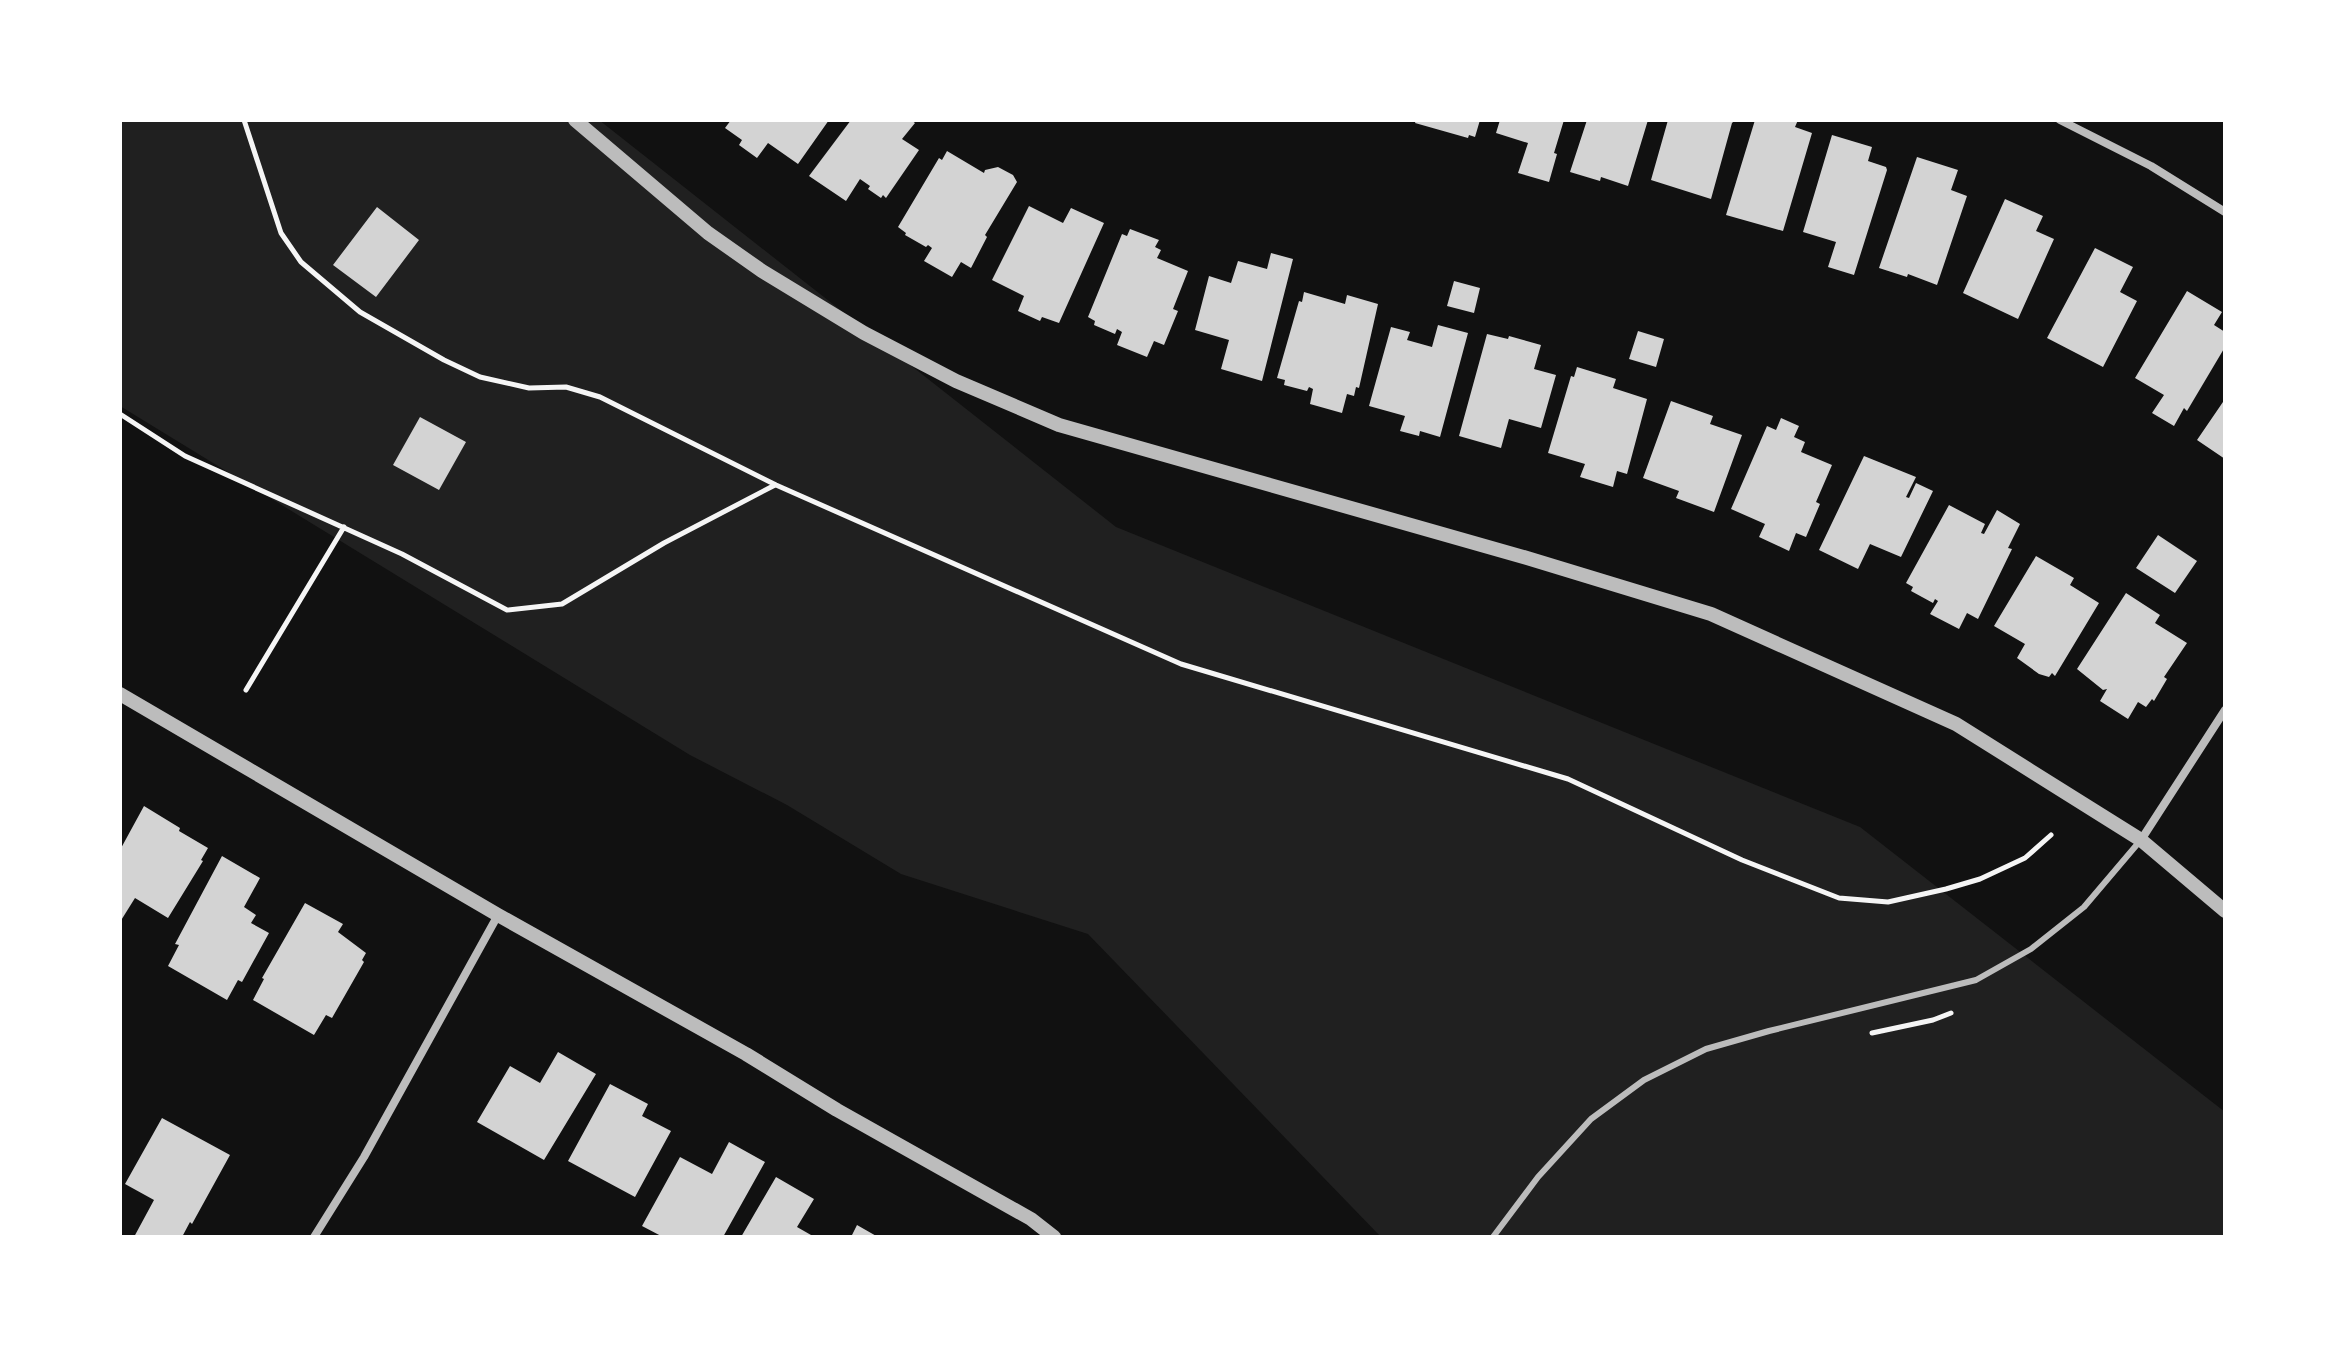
<svg xmlns="http://www.w3.org/2000/svg" width="2345" height="1357" viewBox="0 0 2345 1357" font-family="Montserrat,sans-serif">
  <style>
    .green { fill: #202020 }
    .building { fill: #d3d3d3 }
    .lines { fill: none; stroke-linecap: round; stroke-linejoin: round }
    .path { stroke: #f5f5f5; stroke-width: 5 }
    .service { stroke: #bcbcbc; stroke-width: 6 }
    .minor { stroke: #bcbcbc; stroke-width: 8 }
    .tertiary { stroke: #bcbcbc; stroke-width: 14 }
  </style>
  <rect width="100%" height="100%" fill="#111"/>
  <!-- green -->
  <path class="green" d="M120,120H599L1116,527L1860,827L2225,1112V1237H1381L1088,934L901,874L787,805L690,755L120,406Z"/>
  <!-- building -->
  <path class="building" d="M731,120H829L798,164L768,143L757,158L739,145L742,140L725,128Z
    M851,120H911L915,123L902,139L919,150L886,198L883,195L881,198L868,189L870,186L860,179L846,201L809,176Z
    M1416,120H1480L1475,137L1469,135L1468,138L1415,123Z
    M1500,120H1564L1554,153L1557,154L1549,182L1518,173L1528,143L1496,133Z
    M1587,120H1648L1628,186L1601,177L1600,181L1570,172Z
    M1668,120H1735L1732,123L1711,199L1651,180Z
    M1755,120H1798L1795,127L1812,133L1783,231L1726,215Z
    M1832,135L1872,147L1868,161L1886,167L1887,170L1854,275L1828,267L1836,242L1803,232Z
    M947,151L984,173L985,170L998,167L1013,175L1017,182L985,235L987,237L971,268L961,262L952,277L924,261L932,248L928,245L926,247L905,235L906,233L898,227L939,158L942,160Z
    M1917,157L1958,170L1951,190L1967,196L1937,285L1908,274L1907,277L1879,268Z
    M2005,199L2043,216L2036,231L2054,239L2018,319L1963,293Z
    M1029,206L1063,223L1071,208L1104,223L1059,323L1042,317L1040,321L1018,311L1024,296L992,280Z
    M377,207L419,240L376,297L333,265Z
    M1130,229L1159,240L1155,247L1161,250L1157,258L1188,271L1173,309L1178,311L1164,345L1154,341L1147,357L1117,345L1122,332L1117,329L1115,334L1094,325L1095,321L1088,317L1122,234L1127,236Z
    M2095,248L2133,267L2120,292L2137,301L2103,367L2047,338Z
    M1271,253L1293,259L1262,381L1221,369L1229,340L1195,330L1209,276L1231,283L1238,261L1267,269Z
    M1454,281L1480,288L1474,313L1447,306Z
    M2187,291L2222,312L2214,325L2225,332V347L2187,411L2184,408L2174,426L2152,413L2164,395L2135,378Z
    M1304,292L1345,304L1347,295L1378,304L1359,388L1356,387L1354,396L1347,394L1342,413L1310,404L1313,389L1309,387L1307,391L1284,385L1285,380L1277,378L1299,301L1302,302Z
    M1438,325L1468,333L1440,437L1420,431L1419,436L1400,431L1405,416L1369,406L1391,327L1410,332L1407,340L1432,347Z
    M1638,331L1664,339L1656,367L1629,359Z
    M1487,334L1508,339L1509,336L1541,345L1534,369L1556,375L1541,428L1509,419L1501,448L1459,436Z
    M1577,367L1616,379L1613,388L1647,399L1627,474L1617,471L1613,487L1580,477L1585,464L1548,453L1571,376L1574,377Z
    M2225,399V459L2197,440Z
    M1671,401L1713,416L1710,424L1742,435L1714,512L1676,498L1679,491L1643,478Z
    M420,417L466,442L439,490L393,465Z
    M1781,418L1799,426L1794,437L1805,442L1801,452L1832,465L1816,502L1820,504L1806,537L1796,533L1789,551L1759,537L1765,524L1731,509L1767,426L1776,430Z
    M1864,456L1916,477L1906,497L1909,498L1916,483L1933,491L1901,557L1870,544L1858,569L1819,550Z
    M1949,505L1985,524L1981,533L1984,534L1997,510L2020,524L2008,548L2012,549L1978,619L1967,613L1959,629L1930,614L1938,601L1935,599L1933,603L1911,591L1913,587L1906,583Z
    M2158,535L2197,561L2175,593L2136,568Z
    M2036,556L2074,578L2070,585L2099,603L2055,676L2052,673L2049,677L2039,674L2017,658L2025,644L1994,626Z
    M2126,593L2160,615L2155,623L2187,643L2164,677L2167,679L2154,701L2152,699L2146,707L2138,702L2128,719L2100,701L2107,689L2103,690L2077,669Z
    M144,806L180,828L179,831L208,848L201,860L203,861L168,918L135,898L120,922V850Z
    M222,856L260,878L244,907L256,915L251,923L269,933L242,982L238,980L227,1000L168,966L179,945L175,944Z
    M305,903L343,924L338,932L366,953L362,960L364,962L332,1018L326,1015L314,1035L253,1000L264,979L262,978Z
    M558,1052L596,1074L544,1160L477,1122L510,1066L540,1083Z
    M610,1084L648,1104L642,1116L671,1131L635,1197L568,1161Z
    M162,1118L230,1155L192,1224L190,1222L182,1237H134L154,1200L125,1184Z
    M729,1142L765,1162L723,1237H663L642,1226L680,1157L712,1174Z
    M776,1177L814,1199L797,1227L811,1235L741,1237Z
    M857,1225L878,1237H851Z"/>
  <g class="lines">
    <!-- path -->
    <path class="path" d="M244,120L281,233L301,262L360,312L444,360L480,377L529,388L566,387L600,397L776,485L1181,664L1568,779L1742,860L1839,898L1888,902L1946,889L1980,879L2025,858L2051,835
      M120,414L185,456L402,554L507,610L562,604L664,543L775,485
      M246,690L344,527
      M1872,1033L1933,1020L1951,1013"/>
    <!-- service -->
    <path class="service" d="M1493,1237L1538,1177L1591,1119L1644,1080L1706,1049L1769,1031L1976,980L2031,949L2084,907L2140,841"/>
    <!-- minor -->
    <path class="minor" d="M2060,120L2151,166L2225,212
      M2141,840L2225,710
      M314,1237L364,1157L498,915"/>
    <!-- tertiary -->
    <path class="tertiary" d="M575,120L708,233L762,271L864,333L956,381L1059,425L1527,558L1711,614L1956,724L2141,840L2225,911
      M120,694L498,915L746,1054L837,1110L1031,1219L1054,1237"/>
  </g>
  <!-- border -->
  <rect width="2345" height="1357" fill="none" stroke="#ffffff" stroke-width="244"/>
</svg>
